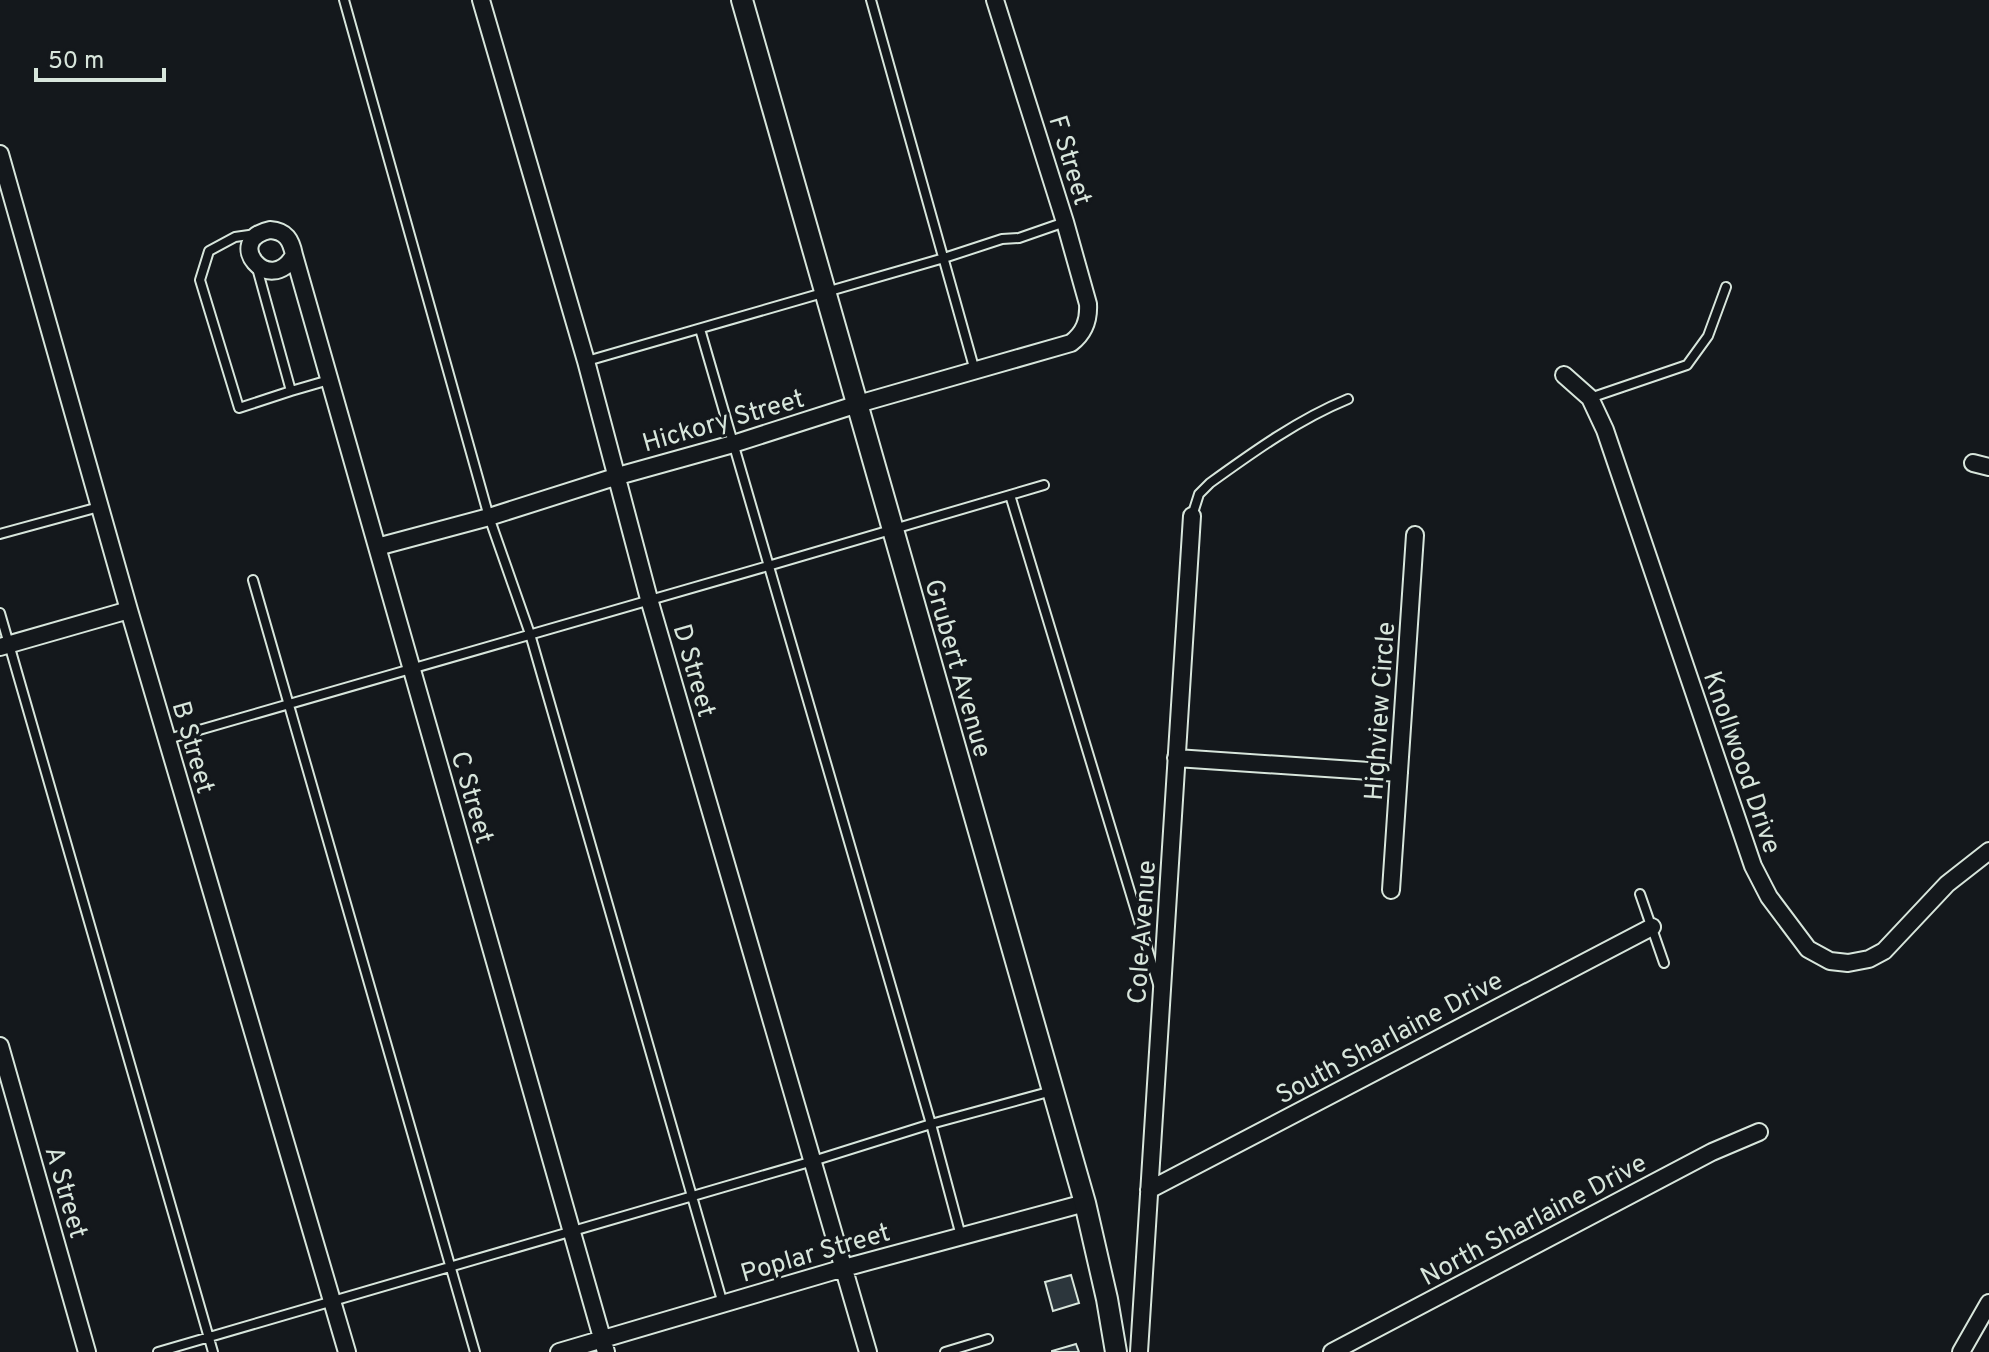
<svg xmlns="http://www.w3.org/2000/svg" width="1989" height="1352" viewBox="0 0 1989 1352" font-family="Overpass,sans-serif">
  <style>
    .building { fill: #2c363c; stroke: #d8e6dc; stroke-width: 2 }
    .lines { fill: none; stroke-linecap: round; stroke-linejoin: round }
    .service-casing { stroke: #d8e6dc; stroke-width: 12 }
    .minor-casing { stroke: #d8e6dc; stroke-width: 20 }
    .tertiary-casing { stroke: #d8e6dc; stroke-width: 24 }
    .service { stroke: #14181c; stroke-width: 8 }
    .minor { stroke: #14181c; stroke-width: 16 }
    .tertiary { stroke: #14181c; stroke-width: 20 }
    .labels { text-anchor: middle; stroke-width: 6; stroke-linejoin: round; paint-order: stroke }
    .street-label { font-size: 26px; fill: #d8e6dc; stroke: #14181c }
  </style>
  <rect width="100%" height="100%" fill="#14181c"/>
  <!-- building -->
  <path class="building" d="M1071,1275L1079,1303L1053,1311L1045,1282Z
    M1076,1344L1079,1352H1052V1351Z"/>
  <g class="lines">
    <!-- service casing -->
    <g class="service-casing">
      <path id="service" d="M344,0L489,517L530,634L723,1304
        M871,0L975,371
        M256,234L235,237L209,251L200,280L239,408L291,391L257,268
        M700,329L931,1124L961,1236
        M587,361L944,258L1002,239L1019,238L1065,222
        M291,391L329,380
        M1590,398L1687,365L1708,336L1726,287
        M1010,495L1158,984
        M1192,516L1199,494L1210,483C1253,452 1299,419 1348,399
        M0,534L99,507
        M253,580L475,1352
        M0,613L213,1352
        M168,739L768,566L1044,485
        M1640,894L1664,963
        M158,1352L813,1161L931,1124L1052,1091
        M945,1352L988,1339"/>
    </g>
    <!-- minor casing -->
    <g class="minor-casing">
      <path id="minor" d="M481,0L586,361L649,599L868,1352
        M0,154L129,610L347,1352
        M270,230C286,231 291,240 294,255C270,298 222,240 270,230Z
        M294,255L606,1352
        M1564,375L1590,398L1605,430L1753,866L1769,897L1808,949L1830,961L1848,963L1869,959L1884,951L1947,884L1989,851
        M1973,463L1989,467
        M377,547L489,517L618,476L733,444L858,404L1071,343C1084,333 1089,321 1088,304L1065,222L995,0
        M0,647L129,610
        M1176,758L1399,773
        M1391,890L1415,535
        M0,1046L87,1352
        M1149,1190L1652,927
        M559,1352L844,1268L1085,1203
        M1139,1352L1192,516
        M1332,1352L1712,1152L1759,1132
        M1961,1352L1989,1303"/>
    </g>
    <!-- tertiary casing -->
    <g class="tertiary-casing">
      <path id="tertiary" d="M742,0L1085,1203L1107,1299L1116,1352"/>
    </g>
    <!-- service -->
    <use href="#service" class="service"/>
    <!-- minor -->
    <use href="#minor" class="minor"/>
    <!-- tertiary -->
    <use href="#tertiary" class="tertiary"/>
  </g>
  <g class="labels">
    <!-- street labels -->
    <g class="street-label">
      <text transform="translate(1071 160) rotate(73)" y="9">F Street</text>
      <text transform="translate(723 420) rotate(-16)" y="9">Hickory Street</text>
      <text transform="translate(959 668) rotate(74)" y="9">Grubert Avenue</text>
      <text transform="translate(695 670) rotate(74)" y="9">D Street</text>
      <text transform="translate(1379 711) rotate(-86)" y="9">Highview Circle</text>
      <text transform="translate(194 747) rotate(74)" y="9">B Street</text>
      <text transform="translate(1743 762) rotate(71)" y="9">Knollwood Drive</text>
      <text transform="translate(473 797) rotate(74)" y="9">C Street</text>
      <text transform="translate(1141 932) rotate(-86)" y="9">Cole Avenue</text>
      <text transform="translate(1389 1037) rotate(-28)" y="9">South Sharlaine Drive</text>
      <text transform="translate(67 1192) rotate(74)" y="9">A Street</text>
      <text transform="translate(1533 1219) rotate(-28)" y="9">North Sharlaine Drive</text>
      <text transform="translate(815 1252) rotate(-16)" y="9">Poplar Street</text>
    </g>
  </g>
  <!-- scale -->
  <path d="M36 68v12h128v-12" fill="none" stroke="#d8e6dc" stroke-width="4"/>
  <text x="48" y="68" font-size="24" fill="#d8e6dc" stroke="#14181c" stroke-width="6" paint-order="stroke">50 m</text>
</svg>
